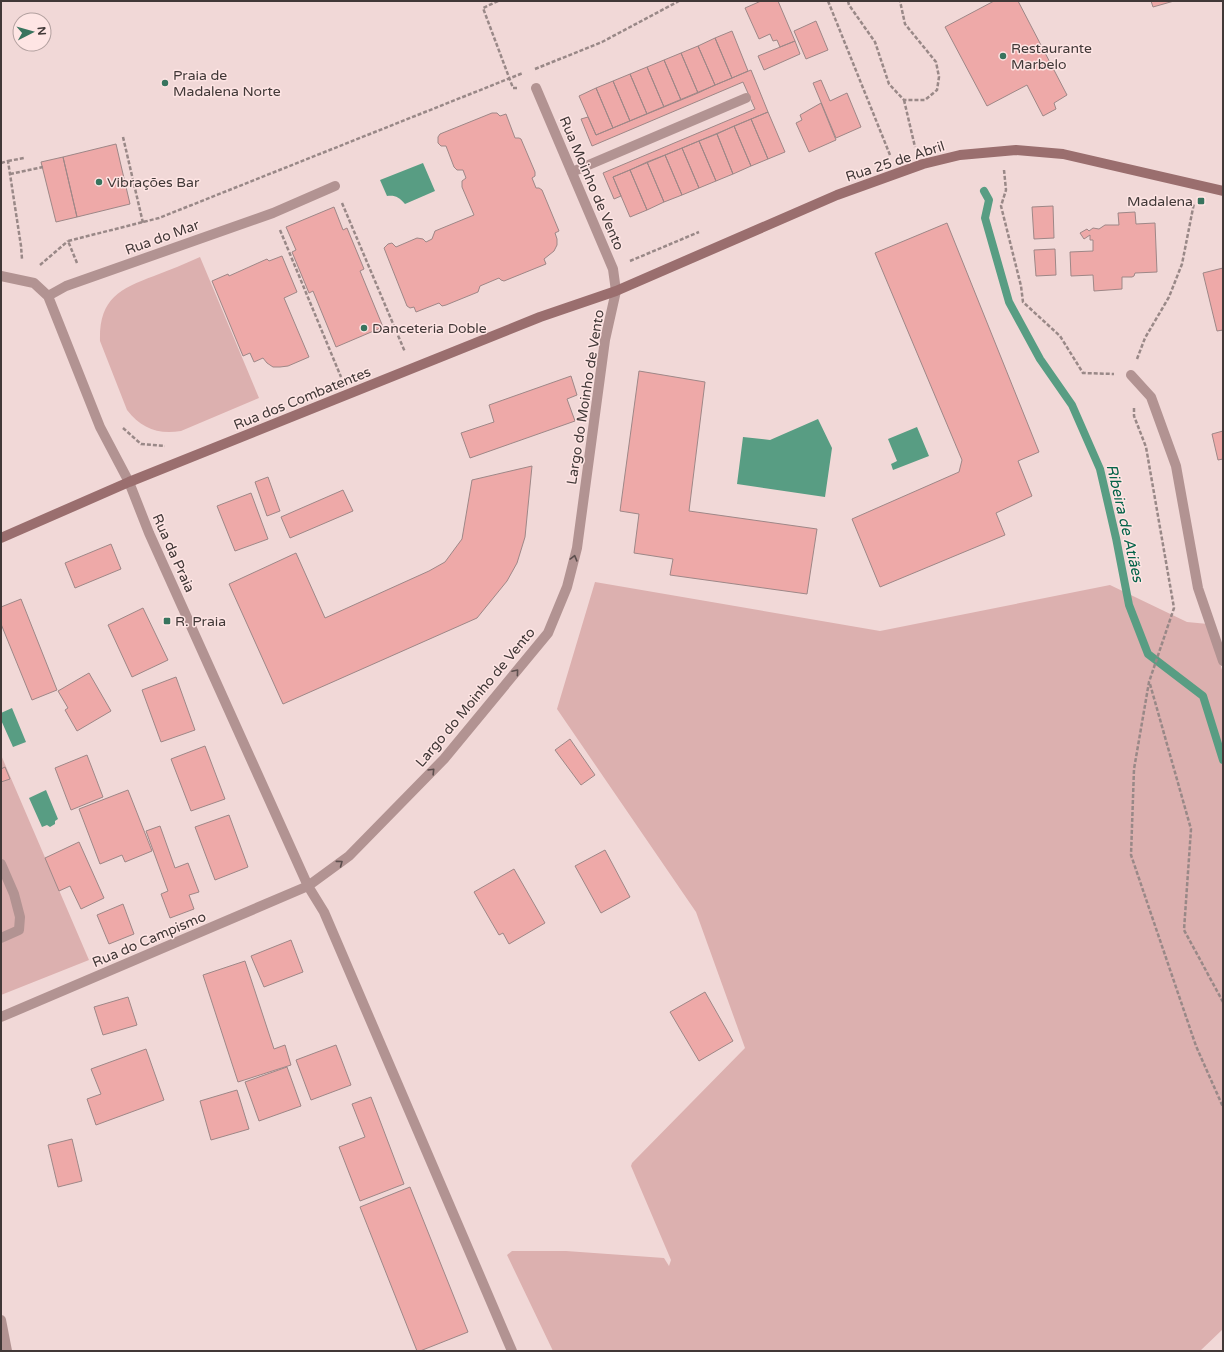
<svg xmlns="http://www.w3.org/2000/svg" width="1224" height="1352" viewBox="0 0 1224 1352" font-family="'Varela Round',sans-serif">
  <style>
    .green { fill: #dcb0af }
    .water { fill: #589d83 }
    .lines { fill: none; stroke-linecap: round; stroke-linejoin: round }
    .stream { stroke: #589d83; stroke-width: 8 }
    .building { fill: #eea9a8; stroke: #9e8787 }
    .path { stroke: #998887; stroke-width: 2.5; stroke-dasharray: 4 2; stroke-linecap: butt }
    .lane { stroke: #b29392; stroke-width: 10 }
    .street { stroke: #b29392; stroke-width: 10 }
    .secondary { stroke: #9a6e6e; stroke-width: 10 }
    .oneway { stroke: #5d4f4e }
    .poi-dot { fill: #38745e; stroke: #fee5e4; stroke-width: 1.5 }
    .labels { text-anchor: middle; stroke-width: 3; stroke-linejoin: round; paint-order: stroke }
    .poi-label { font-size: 14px; fill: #413837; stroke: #fee5e4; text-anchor: start }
    .street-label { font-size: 14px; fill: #413837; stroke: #fee5e4 }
    .water-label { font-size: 15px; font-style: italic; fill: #046349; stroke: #fee5e4 }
  </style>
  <rect width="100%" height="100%" fill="#f1d8d7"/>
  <!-- green -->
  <path class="green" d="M200,257L259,398L181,431C158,435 141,428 127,410L100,341C99,299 119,289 154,276C169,270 185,264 200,257Z
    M595,582L880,631L1110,585L1187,622L1208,624L1223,673V1329L1200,1351H553L507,1255L512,1251H566L664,1258L669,1266L671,1260L631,1166L632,1163L745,1048L696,912L557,709Z
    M1,755L89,960L1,995Z"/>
  <!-- water -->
  <path class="water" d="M423,163L435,191L405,204C399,197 395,195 387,196L380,180Z
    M818,419L832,448L825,497L737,484L743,437L770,440Z
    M917,427L929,456L893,470L891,464L897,461L888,439Z
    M12,708L26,742L13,747L1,720V713Z
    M46,790L58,819L55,821V824L50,827L47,825L42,827L29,798Z"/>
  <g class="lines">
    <!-- stream -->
    <path class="stream" d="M984,191L989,200L985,218L1009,302L1040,359L1072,405L1100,469L1116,538L1129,605L1148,654L1203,696L1223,760"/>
  </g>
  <!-- building -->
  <path class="building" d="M761,1H778L795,41L780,47L777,40L773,41L770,34L759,39L745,8Z
    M994,1H1018L1067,95L1054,103L1056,109L1043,116L1027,85L987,106L945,27Z
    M1151,1H1174L1153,7Z
    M816,21L828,50L806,59L794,31Z
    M732,31L748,71L732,78L715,38Z
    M715,38L732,78L715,85L698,46Z
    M795,41L800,54L764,70L758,56Z
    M698,46L715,85L698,93L681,53Z
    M681,53L698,93L681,100L664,60Z
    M664,60L681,100L664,107L647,67Z
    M647,67L664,107L647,114L630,74Z
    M751,70L768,112L613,177L621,196L614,199L603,173L755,109L743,82L592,146L581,119L588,117L596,135Z
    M630,74L647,114L630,121L613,81Z
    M821,80L830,101L847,93L861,127L836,138L813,83Z
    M613,81L630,121L613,128L596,88Z
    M596,88L613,128L596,135L579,96Z
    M821,103L836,140L809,152L796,123L802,120L800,115Z
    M768,112L785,152L768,159L751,119Z
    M492,113H497L500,116L506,114L515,138H519L521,139L535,172V176L532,178L536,188H539L542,190L559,231L555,233L557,239V245L554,251L544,259L546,264L504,281L501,280L499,278L480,286L478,292L446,305L442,306L439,303L416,312L414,307L410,308L407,306L384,248L388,244L392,243L396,247L417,238L423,239L426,242L432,239L435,231L474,215L462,187V181L466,178L463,170H457L454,167L446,146H441L438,143V137L440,134Z
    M751,119L768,159L751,166L734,126Z
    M734,126L751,166L733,174L717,134Z
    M717,134L733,174L716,181L699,141Z
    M699,141L716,181L699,188L682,148Z
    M116,144L130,204L77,217L63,157Z
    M682,148L699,188L682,195L665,155Z
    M665,155L682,195L664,202L647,162Z
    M63,157L77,217L56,222L41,162Z
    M647,162L664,202L647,210L630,170Z
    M630,170L647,210L630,217L613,177Z
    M1053,206L1054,238L1034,239L1032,207Z
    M334,207L343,230L347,228L364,269L360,271L383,327L336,347L313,291L309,293L292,252L296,250L286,227Z
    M1135,212L1136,224L1155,223L1157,272L1135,273L1134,276L1132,277H1122V289L1094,291L1093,275L1071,276L1070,252L1093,251V240H1090V235L1084,239L1080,233L1087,229L1089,231L1093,228L1099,229L1105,225H1119L1118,213Z
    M947,223L1039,452L1018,461L1032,496L996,513L1005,535L880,587L852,519L959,472L962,460L875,253Z
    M1055,249L1056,275L1036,276L1034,250Z
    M282,256L297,292L284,298L309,357L288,366L280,367H273L267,363L263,358L254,362L250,353L243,356L212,281L228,274L229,276L267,259L269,261Z
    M1223,268V330L1217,331L1203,273Z
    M639,371L705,382L689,511L817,529L807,594L670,575L673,559L634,553L639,514L620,511Z
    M571,376L577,395L567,399L575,421L470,458L461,433L494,422L489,405Z
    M1223,431V459L1218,460L1212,434Z
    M532,466L525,537L517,563L507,581L477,618L283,704L229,584L296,553L325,618L429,571L445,562L462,539L472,480Z
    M268,477L280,511L267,516L255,482Z
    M343,490L353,511L290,538L281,517Z
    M251,493L268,539L235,551L217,506Z
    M111,544L121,569L75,588L65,563Z
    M21,599L57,690L32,700L1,624V607Z
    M143,608L168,660L132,677L108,625Z
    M89,673L111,711L77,731L65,710L68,708L58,691Z
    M176,677L195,730L161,742L142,690Z
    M570,739L595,775L581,785L555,750Z
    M205,746L225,799L191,811L171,759Z
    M87,755L103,797L71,810L55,768Z
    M5,767L10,779L1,782V769Z
    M128,790L152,851L125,862L122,855L100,864L79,809Z
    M229,815L248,867L215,880L195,827Z
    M160,826L175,868L188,863L199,892L189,895L194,909L170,918L161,894L168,891L146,831Z
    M79,842L104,898L81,909L70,886L59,891L45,858Z
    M605,850L630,897L601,913L575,866Z
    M514,869L545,923L509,944L503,933L499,935L474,892Z
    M123,904L134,934L109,944L97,915Z
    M291,940L303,972L264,987L251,956Z
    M245,961L274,1049L285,1045L291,1065L238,1082L203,975Z
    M705,992L733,1041L699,1061L670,1012Z
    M128,997L137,1025L103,1035L94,1007Z
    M336,1045L351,1085L311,1100L296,1060Z
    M146,1049L164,1100L96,1125L87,1099L101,1094L91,1069Z
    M287,1067L301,1106L259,1121L245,1082Z
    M237,1090L249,1129L211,1140L200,1101Z
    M371,1097L404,1184L360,1201L339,1147L365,1137L352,1104Z
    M72,1139L82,1181L58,1187L48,1145Z
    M410,1187L468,1332L420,1351H417L360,1207Z"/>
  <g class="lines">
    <!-- path -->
    <path class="path" d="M498,1L483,8L513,88H518
      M828,1L890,155
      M848,1L849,5L875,42L889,84L904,100H925L937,90L939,77L936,62L905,24L900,1
      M535,69L602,42L679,1
      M904,100L915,147
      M123,137L143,223
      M8,161L24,158
      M1,163L8,161L21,246L22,259
      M1004,170L1006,190L1001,206L1021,286L1023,302L1060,336L1083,373L1114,374
      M10,174L43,167
      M342,203L405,352
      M280,230L341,377
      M630,261L699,232
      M77,263L68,241L159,218L523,73
      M40,265L68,241
      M1137,359L1145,338L1169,297L1182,264L1194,203
      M1134,408V416L1146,447L1174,608L1149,682L1134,769L1131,855L1196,1046L1223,1107
      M123,428L141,444L165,446
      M1150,684L1191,829L1184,930L1223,1002"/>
    <!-- lane -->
    <path class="lane" d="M572,172L746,98
      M1,864L14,894L20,917L19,930L1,938"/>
    <!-- street -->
    <path class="street" d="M1,276L34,283L48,296L100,427L129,482L149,533L308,886L324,912L512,1351
      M48,296L66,286L273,213L335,186
      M1131,375L1151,397L1176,466L1198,588L1223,661
      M1,1017L308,886L349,856L444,759L548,633L567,587L577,548L605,340L616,291L613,269L536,88
      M1,1320L7,1351"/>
    <!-- secondary -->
    <path class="secondary" d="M1,538L129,482L540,317L616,291L837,195L923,164L960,155L1016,150L1063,154L1223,191"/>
  </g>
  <!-- one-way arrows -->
  <defs><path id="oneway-chevron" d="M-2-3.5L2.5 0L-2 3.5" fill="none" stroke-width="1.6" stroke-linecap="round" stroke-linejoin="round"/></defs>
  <g class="oneway">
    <use href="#oneway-chevron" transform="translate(574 558) rotate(-75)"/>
    <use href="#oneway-chevron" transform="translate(516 672) rotate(-50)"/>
    <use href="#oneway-chevron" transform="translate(432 771) rotate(-46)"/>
    <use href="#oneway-chevron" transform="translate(340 863) rotate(-37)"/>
  </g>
  <!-- markers -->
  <g class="poi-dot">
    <circle cx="1003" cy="56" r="4"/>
    <circle cx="165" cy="83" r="4"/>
    <circle cx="99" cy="182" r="4"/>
    <rect x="1197" y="197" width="8" height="8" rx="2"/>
    <circle cx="364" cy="328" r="4"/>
    <rect x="163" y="617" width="8" height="8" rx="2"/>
  </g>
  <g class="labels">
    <!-- poi labels -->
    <g class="poi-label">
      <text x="1011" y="53">Restaurante<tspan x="1011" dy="16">Marbelo</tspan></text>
      <text x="173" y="80">Praia de<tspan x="173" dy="16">Madalena Norte</tspan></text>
      <text x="107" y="187">Vibrações Bar</text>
      <text x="1193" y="206" text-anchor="end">Madalena</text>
      <text x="372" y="333">Danceteria Doble</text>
      <text x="175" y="626">R. Praia</text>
    </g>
    <!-- street labels -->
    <g class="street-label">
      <text transform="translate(895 161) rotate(-18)" y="5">Rua 25 de Abril</text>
      <text transform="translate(592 183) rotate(67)" y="5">Rua Moinho de Vento</text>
      <text transform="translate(162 237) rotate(-20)" y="5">Rua do Mar</text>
      <text transform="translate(585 397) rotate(-81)" y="5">Largo do Moinho de Vento</text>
      <text transform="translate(302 398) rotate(-22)" y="5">Rua dos Combatentes</text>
      <text transform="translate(174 553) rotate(66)" y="5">Rua da Praia</text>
      <text transform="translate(475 697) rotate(-50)" y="5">Largo do Moinho de Vento</text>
      <text transform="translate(149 939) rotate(-23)" y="5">Rua do Campismo</text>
    </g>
    <!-- water labels -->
    <g class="water-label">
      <text transform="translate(1125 523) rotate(77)" y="5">Ribeira de Atiães</text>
    </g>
  </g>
  <!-- border -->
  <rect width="1224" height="1352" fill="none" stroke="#413837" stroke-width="4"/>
  <!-- north arrow -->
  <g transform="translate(32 32) rotate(84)"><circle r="19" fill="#fee5e4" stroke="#b2a09f"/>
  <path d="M0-3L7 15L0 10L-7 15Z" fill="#38745e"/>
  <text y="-6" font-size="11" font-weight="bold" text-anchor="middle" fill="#413837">N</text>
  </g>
</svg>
